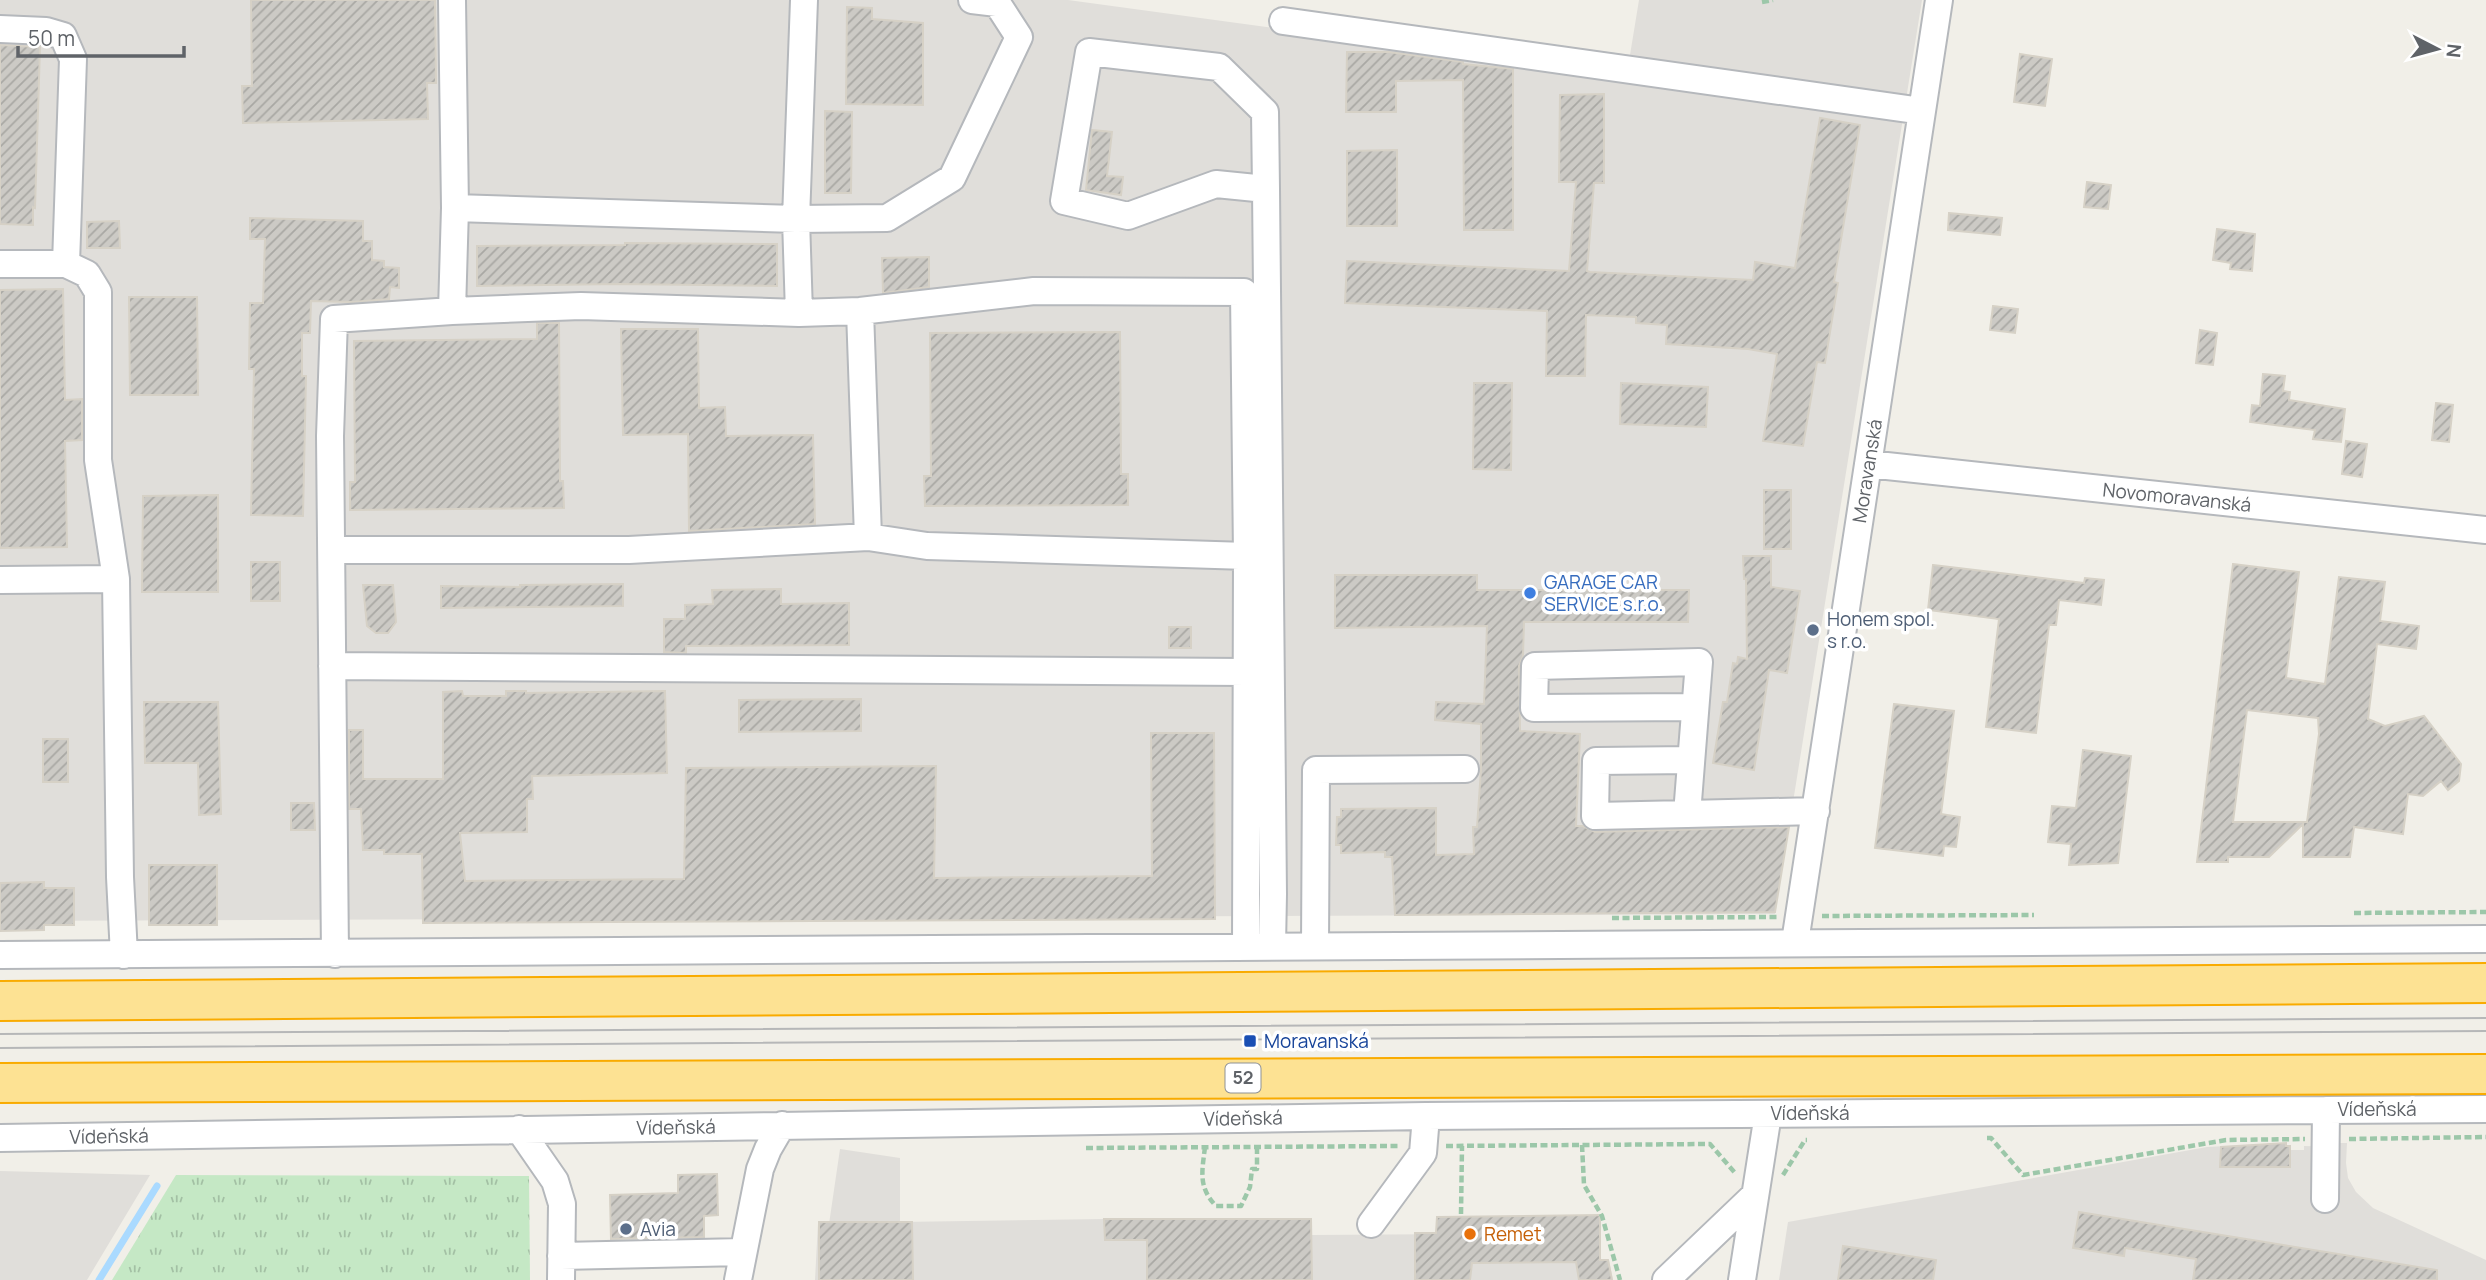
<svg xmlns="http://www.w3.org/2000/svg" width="2486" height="1280" viewBox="0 0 2486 1280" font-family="Manrope,sans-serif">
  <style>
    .industrial { fill: #e0deda }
    .grass { fill: url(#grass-tufts) }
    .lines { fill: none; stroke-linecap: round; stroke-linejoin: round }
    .stream { stroke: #aadaff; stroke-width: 7 }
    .building { fill: url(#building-hatch); stroke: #d6d1c6; stroke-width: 2; fill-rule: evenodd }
    .minor-casing { stroke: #b5b8bc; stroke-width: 30 }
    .highway-casing { stroke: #f9ab00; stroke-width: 42 }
    .path { stroke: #9cc7a9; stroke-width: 4.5; stroke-dasharray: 7 3.5; stroke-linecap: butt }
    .minor { stroke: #fff; stroke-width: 26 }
    .highway { stroke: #fde293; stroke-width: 38 }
    .tram { stroke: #b6b7b8; stroke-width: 2 }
    .shop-dot { fill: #3f7fe0; stroke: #fff; stroke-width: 2.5 }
    .service-dot { fill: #5c6f8a; stroke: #fff; stroke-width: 2.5 }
    .transit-dot { fill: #1a4fb4; stroke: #fff; stroke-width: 2.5 }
    .food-dot { fill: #e8710a; stroke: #fff; stroke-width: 2.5 }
    .labels { text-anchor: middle; stroke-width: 7; stroke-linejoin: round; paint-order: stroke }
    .shield { fill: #fff; stroke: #8f9295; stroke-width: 2 }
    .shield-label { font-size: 18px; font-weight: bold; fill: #5f6368 }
    .street-label { font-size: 19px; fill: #5f6368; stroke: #fff }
    .shop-label { font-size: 19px; fill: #366cbe; stroke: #fff; text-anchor: start }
    .service-label { font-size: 19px; fill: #4e5e75; stroke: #fff; text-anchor: start }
    .transit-label { font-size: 19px; fill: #164399; stroke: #fff; text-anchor: start }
    .food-label { font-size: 19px; fill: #c56008; stroke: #fff; text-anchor: start }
  </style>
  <defs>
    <pattern id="grass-tufts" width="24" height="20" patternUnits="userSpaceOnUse" patternTransform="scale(1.75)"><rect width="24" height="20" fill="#c5e8c5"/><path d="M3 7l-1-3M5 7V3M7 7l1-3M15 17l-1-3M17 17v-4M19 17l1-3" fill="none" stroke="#a3c0a4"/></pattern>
    <pattern id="building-hatch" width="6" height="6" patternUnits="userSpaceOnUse" patternTransform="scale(1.75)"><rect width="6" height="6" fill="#cccac5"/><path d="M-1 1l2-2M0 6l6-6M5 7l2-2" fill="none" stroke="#a9a8a4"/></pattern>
  </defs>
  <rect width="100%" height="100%" fill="#f1efe8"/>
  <!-- industrial -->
  <path class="industrial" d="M0,0H1068L1281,29L1285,8L1630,55L1639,0H1922L1775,914L0,921Z
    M2286,1143V1150H2304V1146L2340,1147V1143H2347L2346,1163L2348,1178L2356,1192L2373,1208L2486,1260V1280H1779L1788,1222L2207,1147Z
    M840,1149L900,1158V1222L1104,1219H1311L1312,1235L1464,1234V1218L1600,1216V1259L1609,1260L1613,1280H815L818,1223L829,1224Z
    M0,1171L150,1175L87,1280H0Z"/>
  <!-- grass -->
  <path class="grass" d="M176,1175L529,1176L530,1280H112Z"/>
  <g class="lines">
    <!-- stream -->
    <path class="stream" d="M99,1280L157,1186"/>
  </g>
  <!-- building -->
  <path class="building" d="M251,0H435L436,83H427L428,119L243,123L242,86H252Z
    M847,7L872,8V19L923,23V105L846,104Z
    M0,45L40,47L35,208L33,207V225L0,224Z
    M1347,52H1389L1463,62V64L1513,69V230H1464L1463,80L1396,81V112H1346Z
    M2020,54L2052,59L2045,106L2014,102Z
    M1604,94V183H1594L1587,271L1590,272L1753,280L1755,262L1795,268L1820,118L1860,125L1834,282L1838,283L1825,363L1817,362L1803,446L1763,441L1777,354L1748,349L1666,344L1667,325L1636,323V317L1586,315L1585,376H1546L1547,311L1345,303L1347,261L1569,271L1576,182H1559L1560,95Z
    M825,111L852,112L851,193H825Z
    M1092,130L1112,132L1107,176L1123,177L1121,195L1086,190Z
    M1397,150V226H1347V151Z
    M2087,182L2111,185L2108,209L2084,207Z
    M1949,213L2002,218L2000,235L1948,230Z
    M250,218L363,221V241H372V260L384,261V267L399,268V288L390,287L389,299L352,302L311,301L310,333H302V376H306L303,516L251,515L254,369H249L250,303H263L265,239H250Z
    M119,221L120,248H87V222Z
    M2217,229L2255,234L2252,271L2230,269L2231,263L2213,260Z
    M625,243L777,244V286L620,284L477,286V246L625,245Z
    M929,257V287L883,293L882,258Z
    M63,289L65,400L82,399V440L65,441L67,547L0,548V290Z
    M129,297H197L198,395H130Z
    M1993,306L2018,309L2015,333L1990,330Z
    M537,323H559L560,481H563L564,508L350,510V482H355L354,341L537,339Z
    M621,329H698L699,408L725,407L726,436L813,435L815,524L689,531L688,434L623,435Z
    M2200,330L2217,333L2213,365L2196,363Z
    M1120,332L1121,474H1128V505L925,506L924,476H931L930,333Z
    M2263,374L2285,376L2283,391L2290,392L2289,400L2345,409L2341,442L2313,439L2315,430L2250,422L2252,405L2260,406Z
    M1474,383H1512L1511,470L1473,469Z
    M1621,383L1708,387L1706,427L1620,424Z
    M2436,403L2453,405L2449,442L2432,440Z
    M2346,441L2367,444L2362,477L2342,474Z
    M1764,490H1791V549H1764Z
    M218,495V592H142L143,496Z
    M1743,556H1771V587L1800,591L1787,673L1769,670L1754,770L1713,763L1723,702H1727L1733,663L1737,664L1738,657L1747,659L1746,579H1744Z
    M251,562H280V601H251Z
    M2233,564L2299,572L2286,678L2325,684L2339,577L2385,582L2380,621L2419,626L2416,649L2377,644L2368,719L2385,726L2424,716L2461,764L2459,781L2448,790L2441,781L2423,796L2408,794L2403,834L2354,827L2350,857H2303V824L2269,857H2228V862H2197ZM2247,710L2318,718L2319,734L2307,822H2233Z
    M1933,565L2084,583L2085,578L2104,580L2101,605L2059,600L2056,625H2049L2036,733L1986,727L1999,619L1928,610Z
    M1335,575H1477V590H1689L1688,622H1524L1523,656L1519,666L1520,731L1580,734L1576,826H1583L1595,832L1789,827L1775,912L1395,915L1392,857H1385V852L1341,853V845H1336L1337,817H1341V809L1436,808V855L1474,854L1473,827H1477L1481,770V724L1435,720L1436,702L1484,704L1487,626L1335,628Z
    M623,584V606L441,608V586L520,587V585Z
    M363,585H393L396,622L388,633H376L367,626Z
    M781,589V604L849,603V645L686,646V653L664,652V619H685V605L713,604L712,590Z
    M1169,627H1191V648H1169Z
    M462,691L463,696H506V691H526V693L665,691L667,773L532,776L533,799H527V832L460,833L465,881L684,879L686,768L936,766L934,878L1152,876L1151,733H1214L1215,919L423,923L422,854H384V850H363L361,809H349V730H363V779H443V692Z
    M861,699V731L739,732V700Z
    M144,702H218L221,814L199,815L198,763H145Z
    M1894,704L1954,711L1941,814L1960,817L1956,847L1944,846L1943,856L1875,848Z
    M43,739H68V782H43Z
    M2083,750L2131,756L2118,863L2069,865L2071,844L2048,842L2052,806L2076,808Z
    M291,803H314L315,830H291Z
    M149,865H217V925H149Z
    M44,882V888H74V925H44V930L0,931V883Z
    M2286,1143V1146H2290V1167H2220L2221,1147Z
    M717,1174L718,1215L704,1216V1237L611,1239L610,1195L678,1193V1175Z
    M2079,1212L2437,1270V1280H2193L2196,1259L2125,1248L2124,1256L2073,1248Z
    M1600,1215V1260H1608L1612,1280H1579L1576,1262L1472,1263L1470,1280H1415V1233H1436L1437,1217Z
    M1104,1219H1311L1312,1280H1147V1240H1105Z
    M819,1222H912L913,1280H819Z
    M1843,1246L1936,1260L1933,1280H1838Z"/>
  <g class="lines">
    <!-- minor casing -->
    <g class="minor-casing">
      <path id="minor" d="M1283,21L1922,111
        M0,29L46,31L63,36L73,59L66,264
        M1266,189L1216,184L1128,216L1064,201L1089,52L1219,67L1265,112L1266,189L1273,894L1272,946
        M455,208L796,219L887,218L952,178L1019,37L997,3L972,0
        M0,264H66L87,274L98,292V460L116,579L120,877L124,955
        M452,311L455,208L452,0
        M860,311L868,537
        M799,313L796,219L804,0
        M1868,464L2486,530
        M332,550H629L868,537L927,546L1247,556
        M0,580L116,579
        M332,666L1246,672
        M1695,707L1534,708L1535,666L1699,662L1687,814L1816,811
        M1687,814L1595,816L1596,761L1691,760
        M1795,942L1939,0
        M1315,946L1316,770L1465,769
        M335,954L330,436L334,319L452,311L581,306L799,313L860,311L1034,291L1244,292L1247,556L1246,946
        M0,955L2486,939
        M519,1129L555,1181L562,1204L561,1280
        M0,1138L1426,1116L2486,1109
        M2325,1199L2326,1110
        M1371,1224L1423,1153L1426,1116
        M561,1256L743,1252
        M738,1280L760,1169L768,1149L782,1125
        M1666,1280L1755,1195
        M1742,1280L1768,1114"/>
    </g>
    <!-- highway casing -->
    <g class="highway-casing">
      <path id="highway" d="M0,1001L2486,983
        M0,1083L2486,1074"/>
    </g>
    <!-- path -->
    <path class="path" d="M1762,2L1773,0
      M2354,913L2486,912
      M1822,916L2034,915
      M1612,918L1778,917
      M1987,1138H1991L2023,1175L2226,1140L2305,1139
      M2349,1139L2486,1137
      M1582,1145L1584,1185L1602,1216L1620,1280
      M1446,1146L1710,1144L1736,1174
      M1205,1147C1202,1172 1198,1187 1216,1206H1241L1250,1187L1252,1169H1257V1147
      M1086,1148L1399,1146
      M1783,1175L1805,1140H1807
      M1461,1214L1462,1146"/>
    <!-- minor -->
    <use href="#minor" class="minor"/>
    <!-- highway -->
    <use href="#highway" class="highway"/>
    <!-- tram -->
    <path class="tram" d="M0,1034L2486,1018
      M0,1048L2486,1031"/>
  </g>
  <!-- markers -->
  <circle class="shop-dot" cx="1530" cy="593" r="7"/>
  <g class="service-dot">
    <circle cx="1813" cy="630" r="7"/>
    <circle cx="626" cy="1229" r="7"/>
  </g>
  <rect class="transit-dot" x="1243" y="1034" width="14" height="14" rx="3.5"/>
  <circle class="food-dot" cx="1470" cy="1234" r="7"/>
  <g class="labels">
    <!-- shield labels -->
    <rect class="shield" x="1225.5" y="1063.5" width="35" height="29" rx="5"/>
    <g class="shield-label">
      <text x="1243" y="1084">52</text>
    </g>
    <!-- street labels -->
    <g class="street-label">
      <text transform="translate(1867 471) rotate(-81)" y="7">Moravanská</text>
      <text transform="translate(2177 497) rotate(6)" y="7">Novomoravanská</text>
      <text x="2377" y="1116">Vídeňská</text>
      <text x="1810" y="1120">Vídeňská</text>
      <text transform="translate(1243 1118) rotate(-1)" y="7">Vídeňská</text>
      <text transform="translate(676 1127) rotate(-1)" y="7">Vídeňská</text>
      <text transform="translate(109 1136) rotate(-1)" y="7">Vídeňská</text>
    </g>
    <!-- shop labels -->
    <g class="shop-label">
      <text x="1544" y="589">GARAGE CAR<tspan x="1544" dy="22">SERVICE s.r.o.</tspan></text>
    </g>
    <!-- service labels -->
    <g class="service-label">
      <text x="1827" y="626">Honem spol.<tspan x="1827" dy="22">s r.o.</tspan></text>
      <text x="640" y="1236">Avia</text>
    </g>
    <!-- transit labels -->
    <g class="transit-label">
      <text x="1264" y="1048">Moravanská</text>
    </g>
    <!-- food labels -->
    <g class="food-label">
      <text x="1484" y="1241">Remet</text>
    </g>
  </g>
  <!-- north arrow -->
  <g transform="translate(2437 49) rotate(96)" stroke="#ffffff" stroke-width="5" paint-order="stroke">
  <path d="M0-5L12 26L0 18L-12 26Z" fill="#5f6368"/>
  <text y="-10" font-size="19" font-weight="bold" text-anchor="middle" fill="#5f6368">N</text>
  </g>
  <!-- scale -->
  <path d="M18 46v10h166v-10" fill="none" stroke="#5f6368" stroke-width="3.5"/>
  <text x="28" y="46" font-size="21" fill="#5f6368" stroke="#ffffff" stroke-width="5" paint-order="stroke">50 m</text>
</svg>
